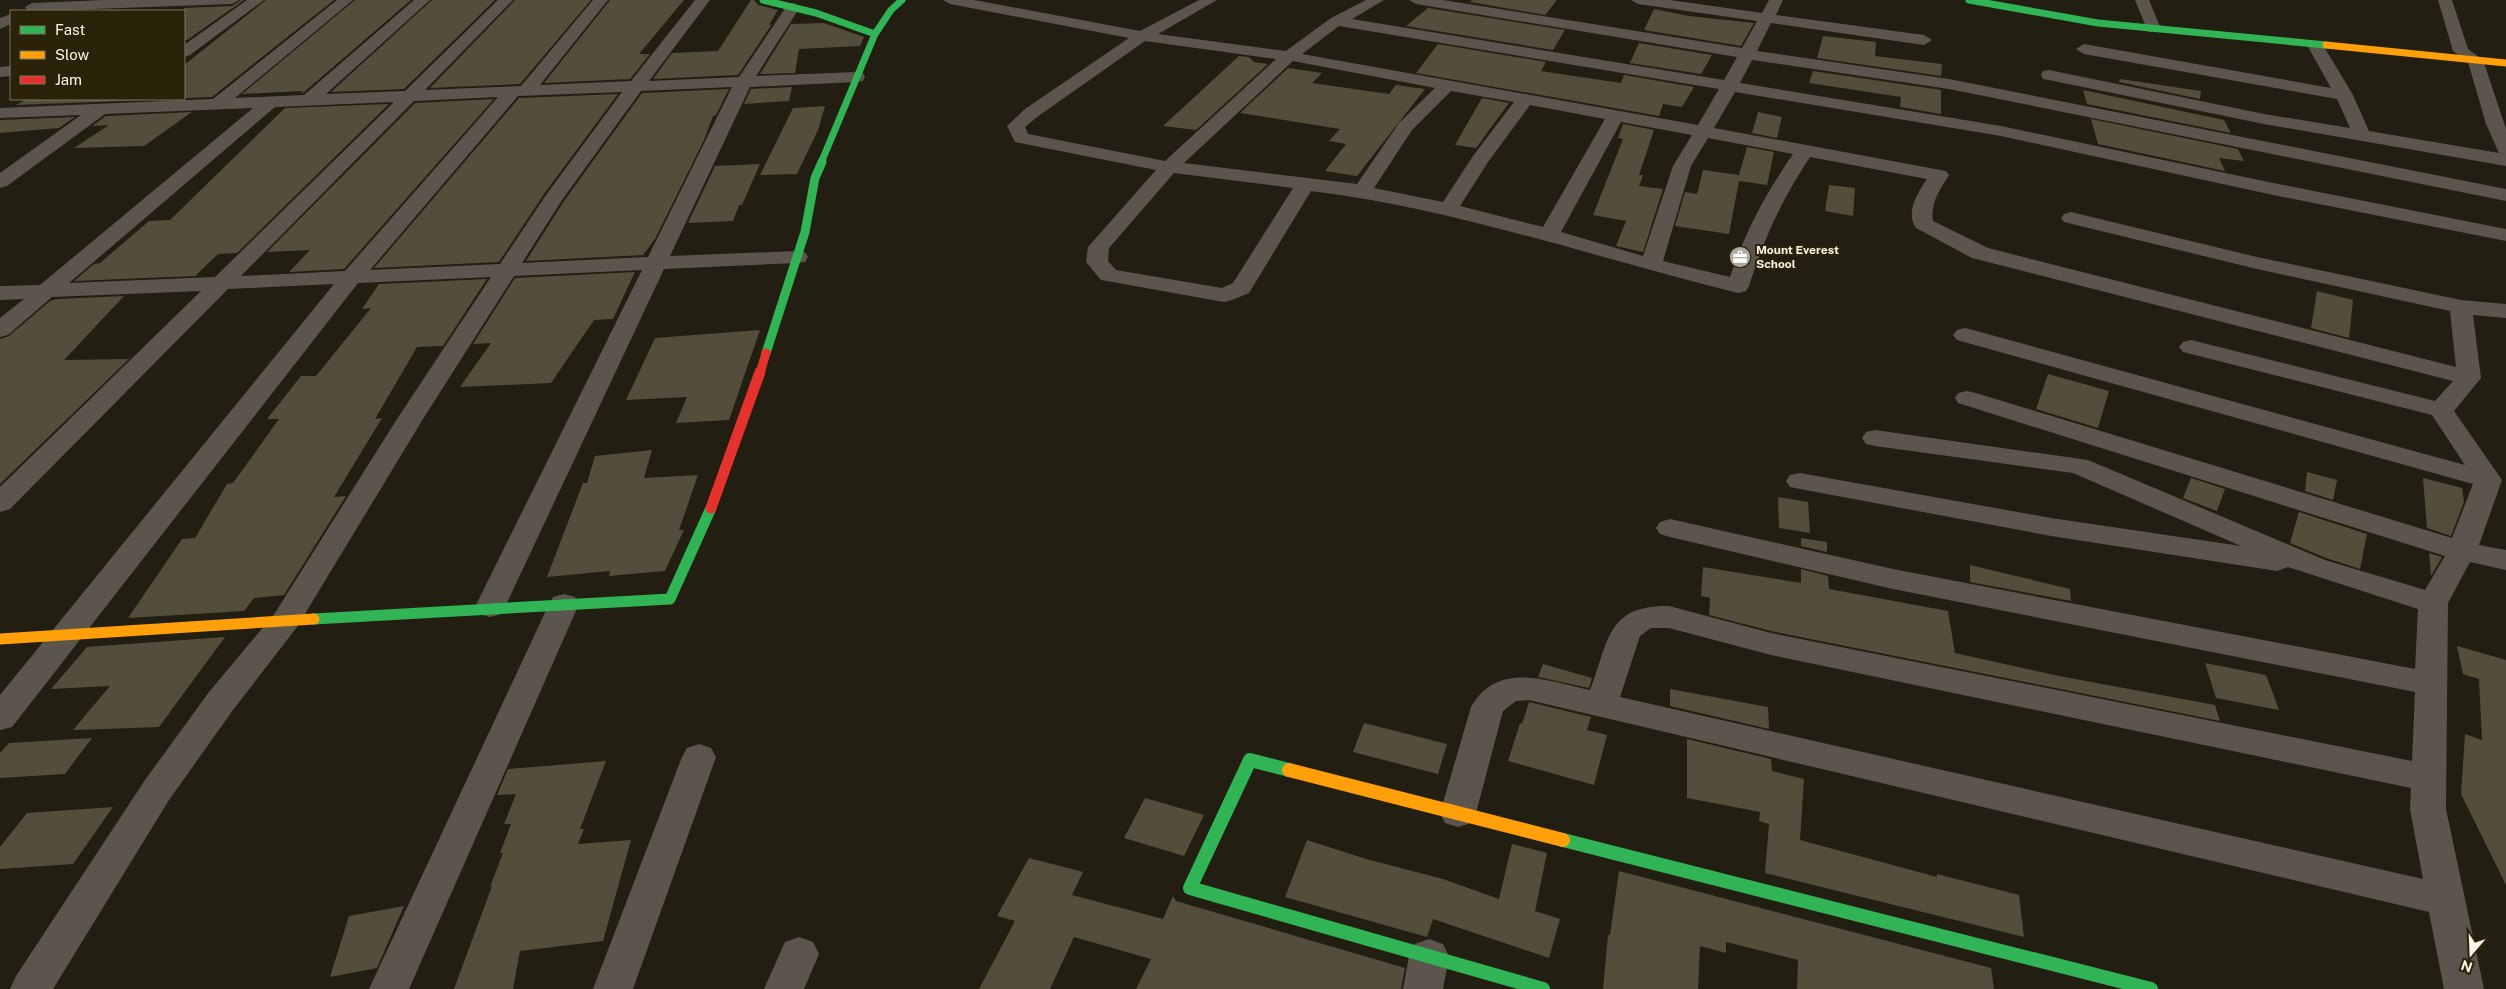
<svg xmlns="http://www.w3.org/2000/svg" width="2506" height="989" viewBox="0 0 2506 989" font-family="'Public Sans',sans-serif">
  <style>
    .building { fill: #534d3b }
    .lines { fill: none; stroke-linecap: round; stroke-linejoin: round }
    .street { fill: #5c554d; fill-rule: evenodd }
    .fast-far3 { stroke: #30b455; stroke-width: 7 }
    .fast-far2 { stroke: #30b455; stroke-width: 9 }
    .fast-far1 { stroke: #30b455; stroke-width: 11 }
    .fast { stroke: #30b455; stroke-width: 14 }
    .slow-far2 { stroke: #ff9f0a; stroke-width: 7 }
    .slow-far1 { stroke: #ff9f0a; stroke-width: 11 }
    .slow { stroke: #ff9f0a; stroke-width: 14 }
    .jam-far1 { stroke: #e5322d; stroke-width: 9 }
    .jam { stroke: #e5322d; stroke-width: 11 }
    .labels { text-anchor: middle; stroke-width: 4; stroke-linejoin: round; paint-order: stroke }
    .far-poi-label { font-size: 12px; font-weight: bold; fill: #faf5e6; stroke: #2a2209; text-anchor: start }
  </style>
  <rect width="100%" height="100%" fill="#221e11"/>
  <!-- building -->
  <path class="building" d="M241,0H244L187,40H184V8L232,6Z
    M266,0H334L212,97L184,98V65Z
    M355,0H411L303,93H301L303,91L242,94Z
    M432,0H495L404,89L331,92Z
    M515,0H591L520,84L430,88Z
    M610,0H684L639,54H650L630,79L544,83Z
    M751,0H754L758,5L778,10L769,25L772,24L738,75L653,79L672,53L718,51Z
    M1472,0H1557L1545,15L1470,2Z
    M1428,8L1565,30L1553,50L1406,26Z
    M1654,9L1689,16L1754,23L1741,46L1644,30Z
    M824,23L864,37L860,46L799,49L795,73L760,74L791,24Z
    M1823,36L1876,42L1875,56L1942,64L1941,76L1817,58Z
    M1639,43L1712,55L1701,74L1630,63Z
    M1438,44L1546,62L1541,71L1621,83L1624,75L1694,87L1682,107L1663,104L1659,116L1416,73Z
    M1239,56L1249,57L1254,62L1268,64L1196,130L1163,126Z
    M1288,68L1322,73L1312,83L1389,94L1396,85L1425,89L1357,176L1325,171L1346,144L1329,141L1340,129L1240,113Z
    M1813,71L1941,90V114L1900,107L1901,97L1809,83Z
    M2120,79L2201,91L2200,99L2119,82Z
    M792,87L789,101L744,104L751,89Z
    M729,89L716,115L713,116L704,140L655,239L643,255L526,261L564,201L642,93Z
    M2083,90L2224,120L2231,133L2087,104Z
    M618,94L544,194L499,262L374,268L519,98Z
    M1482,98L1509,103L1476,148L1455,145Z
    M27,99H174L16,105Z
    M494,99L344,269L289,272L310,250L267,252L415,103Z
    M389,104L237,253L218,254L195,276L74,281L94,264L100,263L149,221L170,220L285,108Z
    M825,106L818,130L797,174L760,175L793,108Z
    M192,112L144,146L74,148L109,125L92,126L106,116Z
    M1758,112L1782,117L1777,138L1752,133Z
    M75,117L59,128L0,133V120Z
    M2091,119L2238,149L2244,161L2219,158L2225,171L2098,144Z
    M1623,124L1654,130L1639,175H1643L1639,186L1663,189L1643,252L1616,246L1626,221L1593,215L1623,139L1618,138Z
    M1747,147L1774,152L1767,185L1739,181L1729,234L1675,226L1685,192L1697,194L1703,170L1739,175Z
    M760,164L742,205H739L733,221L688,223L715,166Z
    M1829,185L1855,188L1853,216L1825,211Z
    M635,272L613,319L594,320L551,383L460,387L491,343L473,344L515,278Z
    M487,279L443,346L417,347L375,419L382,418L334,497L346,496L284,595L254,598L244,611L128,618L182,539L195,538L227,484L233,483L279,419H267L301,376H316L371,308L362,309L379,284Z
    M2317,291L2353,300L2349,338L2311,328Z
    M124,296L64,360L129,359L0,484V339L9,336L50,301L57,299Z
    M760,330L729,420L676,423L687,397L626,400L655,338Z
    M2048,374L2109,391L2098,428L2036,409Z
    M652,450L644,478L698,475L679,530H684L682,534L665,571L609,576L610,571L547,577L583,483H587L595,456Z
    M2307,472L2337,480L2333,500L2305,491Z
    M2191,478L2225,489L2217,511L2183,498Z
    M2423,478L2462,488L2464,502L2451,536L2427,528Z
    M1778,497L1808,502L1810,533L1779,528Z
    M2299,512L2367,534L2360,569L2326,558L2290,543Z
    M1801,538L1827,542V552L1801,546Z
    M2429,553L2442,557L2431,576Z
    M1970,565L2070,589L2071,601L1970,582Z
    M1703,567L1801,583V569L1828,576L1829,589L1948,611L1955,653L2059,676L2215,705L2220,721L1771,631L1709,615L1710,598L1701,596Z
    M225,637L159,727L73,730L110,686L51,689L87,647Z
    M2457,646L2506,660V885L2461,794L2465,734L2482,740L2479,679L2463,674Z
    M2205,663L2266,675L2279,710L2216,698Z
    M1543,664L1592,678L1589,688L1538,677Z
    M1670,689L1768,707L1769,729L1670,706Z
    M1529,702L1591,717L1587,730L1607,735L1594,785L1508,761L1520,723L1522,724Z
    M1364,723L1447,744L1438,774L1353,752Z
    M92,738L65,774L0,778V753L9,743Z
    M1687,739L1771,759L1772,771L1804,779L1800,840L1937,877V874L2019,895L2024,937L1765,873L1769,824L1759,821L1760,812L1687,798Z
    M606,761L580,829H584L578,844L631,840L603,941L520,951L513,989H454L492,886L490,887L503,853H500L511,824H504L516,794L497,795L508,769Z
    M1145,798L1204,815L1184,856L1124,838Z
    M113,807L73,864L0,869V847L27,813Z
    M1307,840L1366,859L1443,879L1499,899L1512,844L1547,853L1535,911L1560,919L1549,958L1433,919L1427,937L1285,897Z
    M1029,858L1083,872L1072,895L1163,919L1173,896L1176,901L1405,968L1401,989H1136L1151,959L1074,937L1050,989H979L1015,921L997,916Z
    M1619,871L1991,968L1994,989H1797L1798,960L1726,942V953L1700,946L1698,989H1603L1608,935H1610Z
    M404,906L377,968L330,977L349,916Z"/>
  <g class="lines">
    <!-- street -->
    <path class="street" d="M105,0H239L232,4L38,11L27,10L25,7L32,3Z
      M247,0H264L190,55L184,57V45Z
      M337,0H353L235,98L304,95L414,0H430L326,94L405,91L498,0H513L425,90L521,86L593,0H608L540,85L631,81L695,0H710L649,81L739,77L788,4L793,3L800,7L756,76L857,72L863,73L865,77L863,81L857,82L750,87L670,256L797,251L805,252L808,257L805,262L797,263L664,269L505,607L501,614L490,617L479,614L475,607L642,270L514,276L423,419L297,627L233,710L169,800L53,989H10L16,976L145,780L209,692L275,613L397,419L491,277L358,283L12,727L0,730V695L334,284L228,289L10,509L0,512V487L201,291L52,297L8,335L0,337V318L24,299L0,300V286L40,285L253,108L105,114L7,186L0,188V173L81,115L0,118V108L213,99ZM732,87L648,257L522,263L562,200L641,91ZM622,92L546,195L500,264L370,270L518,96ZM498,97L345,271L241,276L414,101ZM394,102L215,277L69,283L275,107Z
      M943,0H974L1140,31L1199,0H1217L1158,34L1286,51L1331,18L1366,0H1384L1352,19L1724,80L1737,57L1416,4L1409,0H1443L1742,48L1757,21L1638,4L1631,0H1670L1762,13L1769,0H1783L1776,15L1924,35L1932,40L1924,45L1771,23L1757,51L1949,79L2506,189V201L1949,89L1752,60L1740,83L2001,126L2278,184L2506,229V241L2278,196L2001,136L1735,92L1714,128L1946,171L1949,175C1940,189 1930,204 1933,221L1988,248L2456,367L2450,311L2257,269L2064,222L2061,218L2064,214L2071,212L2257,257L2461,300L2506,304V318L2473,315L2481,378L2454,411L2502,480L2479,545L2506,550V570L2470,562L2448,603L2446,809L2484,989H2444L2429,912L1529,700L1516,701L1503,711L1476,813L1471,823L1458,827L1445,823L1440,813L1471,707C1498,660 1548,681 1590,690C1609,643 1605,605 1669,606L1771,633L2412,761L2415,692L1893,589L1670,537L1660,534L1656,528L1660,522L1670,519L1893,569L2415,669L2418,609L2288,567L2277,571L2051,536L1800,489L1790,487L1786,481L1790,475L1800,473L2051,518L2241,546L2073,473L1875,446L1866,444L1862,438L1866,432L1875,430L2088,460L2325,560L2425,590L2445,556L1958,403L1955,398L1958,393L1967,391L1976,393L2452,538L2473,484L1957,340L1953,335L1957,330L1965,328L1973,330L2465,465L2432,415L2183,352L2179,347L2183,342L2191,340L2435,401L2453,381L1972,258L1916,228C1905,212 1918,192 1927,179L1810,157C1782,199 1764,238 1749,286L1746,291L1738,293C1596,258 1457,209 1311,191L1249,293L1232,300L1224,302L1101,280L1086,262L1088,247L1156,170L1015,142L1007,126L1025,109L1129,38L950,4ZM1339,26L1719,89L1698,125L1302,54ZM1145,41L1276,59L1165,161L1028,134L1025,127L1037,117ZM1293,61L1435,88L1399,123L1357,184L1184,163ZM1451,91L1514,102L1473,156L1443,202L1374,188L1412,130ZM1530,105L1605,119L1543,227L1460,206L1488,162ZM1621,122L1692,135L1673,166L1643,256L1561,232ZM1708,138L1793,154C1766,193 1745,232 1730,277L1663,261L1691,166ZM1174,173L1293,188L1233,283L1222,288L1116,270L1108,261L1109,248ZM1651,628H1669L1771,655L2411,788L2410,809L2423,879L1620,697L1640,636Z
      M2135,0H2149L2161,29L2158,32H2148Z
      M2438,0H2452L2468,49L2483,60L2506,129V166L2264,124L2049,80L2043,79L2041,75L2043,71L2049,70L2264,114L2350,128L2337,99L2084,54L2076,49L2084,44L2331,88L2307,45L2315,40L2323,45L2353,95L2369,131L2499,153L2486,124L2468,62L2453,51Z
      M11,14V24L0,29V18Z
      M11,66V76L0,77V67Z
      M564,594L575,597L579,604L409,989H369L549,604L553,597Z
      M699,744L711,748L716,757L633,989H593L682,757L687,748Z
      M799,937L813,942L819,954L804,989H764L785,942Z
      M1429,939L1443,944L1449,956L1443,989H1403L1409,956L1415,944Z"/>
    <!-- fast-far3 -->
    <path class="fast-far3" d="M763,0L816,13L875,34
      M1969,0L2098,23L2326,45
      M821,163L875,34L891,10L902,0"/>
    <!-- fast-far2 -->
    <path class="fast-far2" d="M766,353L805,232L815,178L822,162"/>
    <!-- fast-far1 -->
    <path class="fast-far1" d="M314,619L670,599L711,508"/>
    <!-- fast -->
    <path class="fast" d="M1289,770L1250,760L1190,888L1543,989
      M1563,840L2151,989"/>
    <!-- slow-far2 -->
    <path class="slow-far2" d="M2326,45L2506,63"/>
    <!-- slow-far1 -->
    <path class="slow-far1" d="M0,639L314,619"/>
    <!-- slow -->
    <path class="slow" d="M1289,770L1563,840"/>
    <!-- jam-far1 -->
    <path class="jam-far1" d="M760,373L766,353"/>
    <!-- jam -->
    <path class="jam" d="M711,508L760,372"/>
  </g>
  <!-- icons -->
  <defs>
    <g id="office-disc" transform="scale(1.125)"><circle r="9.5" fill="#aeaa9b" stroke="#2a2209"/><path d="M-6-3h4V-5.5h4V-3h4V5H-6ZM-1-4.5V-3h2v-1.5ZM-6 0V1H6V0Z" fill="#fff"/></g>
  </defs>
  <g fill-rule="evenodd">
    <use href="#office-disc" x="1740" y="257"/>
  </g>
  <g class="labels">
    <!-- far-poi labels -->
    <g class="far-poi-label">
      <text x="1756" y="254">Mount Everest<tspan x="1756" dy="14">School</tspan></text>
    </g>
  </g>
  <!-- legend -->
  <rect x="10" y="10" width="175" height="90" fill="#2a2209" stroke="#7d7661"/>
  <rect x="20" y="26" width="25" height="8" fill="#30b455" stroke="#7d7661"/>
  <text x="55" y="35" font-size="15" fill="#faf5e6">Fast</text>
  <rect x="20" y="51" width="25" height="8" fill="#ff9f0a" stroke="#7d7661"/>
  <text x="55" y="60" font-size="15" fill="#faf5e6">Slow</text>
  <rect x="20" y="76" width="25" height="8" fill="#e5322d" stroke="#7d7661"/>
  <text x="55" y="85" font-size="15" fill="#faf5e6">Jam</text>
  <!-- north arrow -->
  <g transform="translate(2471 954) rotate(199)" stroke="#2a2209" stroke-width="4" paint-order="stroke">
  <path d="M0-4L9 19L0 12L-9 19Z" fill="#faf5e6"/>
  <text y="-8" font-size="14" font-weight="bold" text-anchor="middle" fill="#faf5e6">N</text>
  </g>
</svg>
